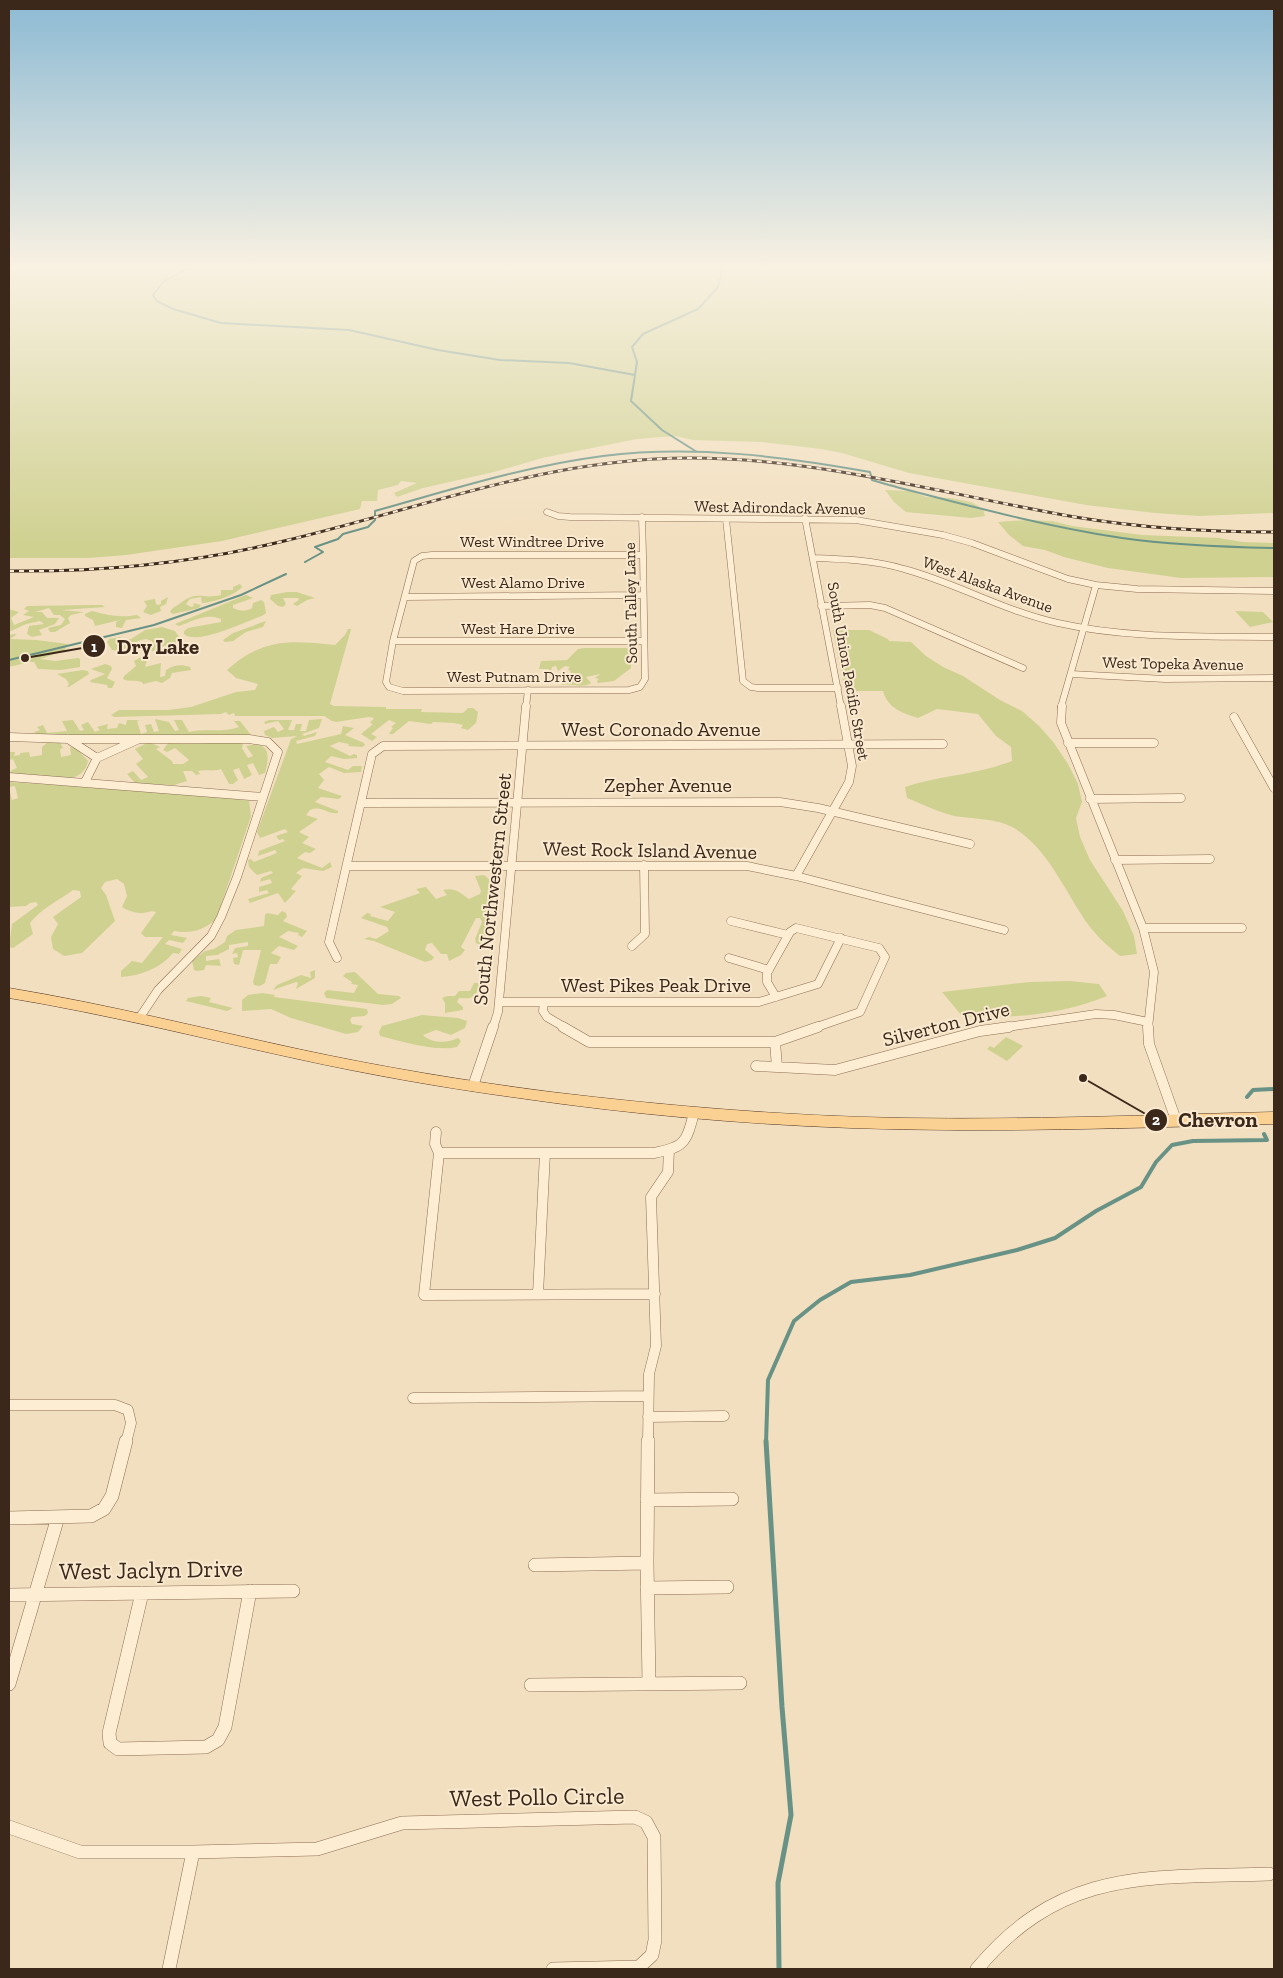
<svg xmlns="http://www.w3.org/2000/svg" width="1283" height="1978" viewBox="0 0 1283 1978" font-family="'Zilla Slab',serif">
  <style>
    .green { fill: #cfd191 }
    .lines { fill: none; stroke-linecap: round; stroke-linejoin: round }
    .stream-far2 { stroke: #689285; stroke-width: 2 }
    .stream-far1 { stroke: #689285; stroke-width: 4 }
    .stream { stroke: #689285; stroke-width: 5 }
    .street-far3-casing { stroke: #8d6e55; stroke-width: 7 }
    .street-far2-casing { stroke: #8d6e55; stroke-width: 9 }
    .street-far1-casing { stroke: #8d6e55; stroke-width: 11 }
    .street-casing { stroke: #8d6e55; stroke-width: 14 }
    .primary-casing { stroke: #5a3d2a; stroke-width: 1 }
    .street-far3 { stroke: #fcedd3; stroke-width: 6 }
    .street-far2 { stroke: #fcedd3; stroke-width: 8 }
    .street-far1 { stroke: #fcedd3; stroke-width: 10 }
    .street { stroke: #fcedd3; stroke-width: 13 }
    .primary { fill: #fad192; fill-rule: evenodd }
    .rail-casing { stroke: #3b281b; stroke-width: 3 }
    .rail { stroke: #f9e9cf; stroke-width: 2; stroke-dasharray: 5; stroke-linecap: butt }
    .labels { text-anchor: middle; stroke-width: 4; stroke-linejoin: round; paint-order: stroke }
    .far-street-label { font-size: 16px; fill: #3b281b; stroke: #f9e9cf }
    .street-label { font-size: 20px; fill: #3b281b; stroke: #f9e9cf }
    .near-street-label { font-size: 24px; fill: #3b281b; stroke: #f9e9cf }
    .leader { fill: none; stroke: #3b281b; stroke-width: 2 }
    .callout-dot { fill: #3b281b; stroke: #f9e9cf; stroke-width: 2 }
    .mark-label { font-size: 15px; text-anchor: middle; font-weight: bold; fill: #fff }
    .callout-label { font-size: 21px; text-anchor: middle; font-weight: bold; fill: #3b281b; stroke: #f9e9cf; stroke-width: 4; stroke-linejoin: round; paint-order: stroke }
  </style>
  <rect width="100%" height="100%" fill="#f2dfbf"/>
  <!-- green -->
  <path class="green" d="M9,267H1274V513L1199,516L1155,513L1086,505L909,473L842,453L821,449L761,442L693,440L675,436L637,439L542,458L494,472L423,488L397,497L394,493L417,483L401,481L398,485L378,490L377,501H362L360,509L222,541L126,555L88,558H9Z
    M885,490L910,491L926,497L951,498L971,502L983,509L985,516L971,518L906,512L894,502Z
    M1027,520L1052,521L1072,526L1142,535L1219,538L1242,542L1274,543V577L1181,578L1108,568L1064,557L1045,550L1023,546L1009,535L998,522Z
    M240,584L242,587C234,596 214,602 202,603L201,597L190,599L186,604L191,607L194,606L193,603L201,605L199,608L173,614L170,612C173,607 175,607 179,604C199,589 201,600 221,595V590H233V587Z
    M287,592H297L315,598L307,600L297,606L293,604L299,600L298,598H283L286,604L283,607L278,606L270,599L271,595Z
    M246,595L253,598L233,605V608C240,611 246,612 252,608L253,603L261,600L264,602L266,613L262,616C246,621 196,646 184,634V631L188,628L221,622V619C205,613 194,621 179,626L175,624Z
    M168,597L166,604L160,607L161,611L151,615L143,612L147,606L144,601L155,599L156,604L158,605L161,604V601Z
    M92,605H102L105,607L61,610L84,612L71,615L68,618L70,623L55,632H50L48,628L61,625L65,619L60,615H54L49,608L35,612H42L47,618H59L55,624L39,630L42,635L32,637L27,634L29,626L44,624L40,621L26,624L9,632V609L19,612L11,618L14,625L34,617L23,615L29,611L24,609L27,606Z
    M92,611C107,615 120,618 137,615L141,618L126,620L122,628L116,627V622L120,620L95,626L93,620L85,616V614Z
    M1235,611L1263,612L1273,622L1250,627Z
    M266,621L263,627L246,632L233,641L225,642L223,640L233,633Z
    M162,627L175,631L181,640C172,647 164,643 155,651H151L152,641C137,633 130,654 112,650L107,642L109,639L120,637L123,640L131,639L145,630Z
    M348,629H351L330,704L334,706L386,707V709H422L421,712L463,713L468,708H473L478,712L476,723L468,730L461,728L463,725L454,723L433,722L431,724L409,721L393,734H389L393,728L391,727L396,723L389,720L371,734L377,737L372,741L361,734L373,724L370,723L374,718L369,717L336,722L332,721L324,716H235L234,713L229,715L226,712L221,714L114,717L111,715L119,710H168L191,707L236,692L255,690L258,684L236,678L227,670C263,638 290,640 335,645L345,635Z
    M833,630H869L888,639L889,641L911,642L926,656L943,667L963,676L1000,700L1022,711L1039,726L1054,743L1068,764L1078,784L1082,802L1076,818L1080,837L1090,860L1123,911L1134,936L1137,954L1120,956C1105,944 1091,931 1081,914C1061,883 1046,848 1014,828C997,818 972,819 954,816C938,812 922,804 907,798L905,787C941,775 977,775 1012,761L1011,747L996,736L978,714L937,709L918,718C903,713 888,709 883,691H845Z
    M14,634H17L10,639L36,640L68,644L64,651L40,659L55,661L78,658L80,659V667L61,670L38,669L34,662H30L9,667V635Z
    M584,648H626L630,650L631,668L614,681L598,683L597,681L599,679L595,678L600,674L586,677L591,683C583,689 572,683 562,685L561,683L571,672L568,669L570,667L565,666L558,671L556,666L552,667L551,671L548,669H539L541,661L567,660L578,649Z
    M143,656L148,657L145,667L161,663L160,677L165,676L166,670C173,665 182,664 190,667L191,670L172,673L170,678L162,683L156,681L143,684L142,682C136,680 129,682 123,679L124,676L136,666L134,661Z
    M105,664L111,666L112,669L107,678L115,682L112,688H108L107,685L90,682L91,680L105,674L91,669Z
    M83,670L88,671L89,674L69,687H67L69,684L66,679L57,674Z
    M155,719L169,722L175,731L179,730L174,720H182L189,732C206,728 223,733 239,727L234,721H240L251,735L249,738L40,736L34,732L40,730L37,727L43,725L47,733L67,731L62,721L73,720L80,731L84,730L81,725L88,722L95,732L100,730L97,727L108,724L107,729L117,728L119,723L126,725L127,720H140L137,721L141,734L147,732L145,725L151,724L154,732L159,731Z
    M322,719L319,728L302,734L304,736L317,732L315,736L296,741L297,744L341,734L343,726L354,728L345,735L364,743L365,745L362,747L348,746L349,744L339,742L330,746L350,756L354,754L357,755V758L344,759L331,756L325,762L348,770L353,766H362L361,772L344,773L329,767L319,774L324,780L318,788L342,796L339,799L321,797L315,802L338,811V813C327,815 322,805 310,810L306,815L318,819L299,832L309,837L302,843L316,849L310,853L305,852L297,858L322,868L330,862L332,867L323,871L303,868L296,873L302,876L291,889L296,891L285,903L278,893L250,903L248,899L269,893L267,890L259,892V887L272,883L270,879L260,882L261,878L273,873L271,871L257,875L249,867L248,860L251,859L254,862L277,853L275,850L258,856L259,851L285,841L283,839L279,840L276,836L288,832L285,829L260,838L257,832L287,750L291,739L297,736L272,738L265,735L264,731L274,727L278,732L284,729L278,721L265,724L264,722L269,720H292L288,730H294L296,724H302L300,731H306L309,720Z
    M49,741L60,742L63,748L60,749L61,757L71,755L70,747L76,748L88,761C87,767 83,773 77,776C66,781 23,775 9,774L12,770L17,768L13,759L9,760V752H15L14,756L20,755V753L29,752L30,757L42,755V747Z
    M149,742L160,747L156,749L172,761L173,764H183L189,760L175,748L167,752L163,750L168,743C191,745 215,742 238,742L243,744L242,748L248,758L253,756L246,746C270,740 270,756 265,773L259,775L253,763L247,765L252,775L244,779L239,768L233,770L238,780L233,784H229L221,769C213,772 205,769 198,771L200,774L196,775L192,771H183L187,781L174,785L136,784L127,774L133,771L141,780L148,777L136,764L143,759L135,749Z
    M9,782L223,796L249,801L251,816L216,920C202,930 192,934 174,931L171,935L187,938L183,943L169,940L165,944L182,949L179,954L173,953C161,968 140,976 121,977V971L132,961L142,963L163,937H145L141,933L156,912C151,910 149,912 143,913C135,913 129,911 122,907L127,896L124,884L117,879L105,882L101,888L106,895L115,921L82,953L64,956L53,949L51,937L58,924L53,917L81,897L80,891L73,890C58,901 42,908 30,923L33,934L13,948L9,947L12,924L38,905L36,902L30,903L26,906L9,907V788L12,800L18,798L15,786L9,787Z
    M484,875L491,881C486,901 493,926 482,946L476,943L475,939L482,922L480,918H476L461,947L465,950L461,955L449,961L447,954H441L432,943L427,944L425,950L434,957L432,960L425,962L374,941L364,939L369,937L376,939L389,931L387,927L361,918L367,913L371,914L370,916L388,921L395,912L380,907L420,893L416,889L426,887L436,899L447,895L443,890C454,887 461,893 469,899L480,894L481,891L475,876Z
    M282,911L286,913L287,917L283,921L307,931L302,937L298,935L299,933L288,931L279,937L298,946L294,950L279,946L271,953L281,957L277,964H270L265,983L260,986L254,985L253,982L261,950H243L239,965L234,964L233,958L238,957L237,953L232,954L235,948L248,946V942L229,945V949L217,955L206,956V961L219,959L221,966L206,965L204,970L197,971L194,970L192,961L205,951L214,949L225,942L227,936L236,930L264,926L265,915L267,913L278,915Z
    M315,970V978L296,989L298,983L296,982L273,990L277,985L301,975L311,978L310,972Z
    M355,972L378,994L399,996L401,998L392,1004L383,1005L326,998L324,993L327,990L354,993L358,985L351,984L352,982L343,976L346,973Z
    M1070,981L1099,984L1107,996C1060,1015 1012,1019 962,1016L942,992L1029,982Z
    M474,983H479L480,986C475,998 472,999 459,998L457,1002L463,1007V1010L445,1013V1003L442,998L447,996H455L459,991H470Z
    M262,993L275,995L274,997L367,1009L368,1013L365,1016L352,1017L350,1020L352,1024L363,1026L358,1032L346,1034L291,1018L271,1009L242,1011V1000L248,995Z
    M201,996L211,998L209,1002L233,1008L227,1011L186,1001L188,998Z
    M422,1015L458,1018L467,1021L465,1028L451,1035L436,1030L423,1035C432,1044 448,1043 458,1038L461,1041L457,1047C436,1052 401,1041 380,1036L379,1032L382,1026Z
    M1006,1037L1023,1046L1007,1061L987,1049L990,1046L994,1048Z"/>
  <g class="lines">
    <!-- stream-far2 -->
    <path class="stream-far2" d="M190,267L163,282L153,295L157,301L173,309L221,323L349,330L438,350L500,360L569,363L635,375
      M697,452L662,430L631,401L637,362L632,347L643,334L698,309L718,287L723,267
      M305,562L323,552L315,547L338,539L343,534L368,527L375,520V511C450,490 525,466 603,456C692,445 782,456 870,472L872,480L889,485C966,505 1043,526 1122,538C1172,545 1223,547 1274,548
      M9,660L154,625L241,595L286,574"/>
    <!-- stream-far1 -->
    <path class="stream-far1" d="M1247,1097L1253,1090L1274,1089
      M766,1443L768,1380L794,1321L820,1300L851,1282L910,1275L1017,1250L1055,1238L1096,1211L1141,1187L1156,1162L1172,1145L1193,1141L1267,1140L1264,1134"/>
    <!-- stream -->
    <path class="stream" d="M766,1441L782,1707L791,1815L778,1883L779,1969"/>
    <!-- street-far3 casing -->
    <g class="street-far3-casing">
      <path id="street-far3" d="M547,512L558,516L570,517L856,520L943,535L972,543L1068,579L1096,585L1137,589L1274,591
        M642,517L643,555
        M805,518L841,707
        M726,519L743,681L751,687L758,688H838
        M432,555H643L645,679L640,687L629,690L403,691L389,687L386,682L393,641L414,561L422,556Z
        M813,558C843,559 874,560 904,569C956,583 1004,611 1058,623C1129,639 1202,636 1274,637
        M405,597L642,595
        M821,606L870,605L885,608L1023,668
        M393,641H643
        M1071,674L1165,679L1274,678
        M526,707L528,690
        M1061,707L1096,585"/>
    </g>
    <!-- street-far2 casing -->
    <g class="street-far2-casing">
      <path id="street-far2" d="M1062,706L1061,723L1143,928L1154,972L1148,1028
        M1234,717L1274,788
        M9,737L68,739H249L268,742L278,752L237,877L221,917L211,936L158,990L140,1017
        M68,739L97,758L85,782
        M1068,743H1154
        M97,758L137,740
        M9,777L263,797
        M1090,799L1181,798
        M361,803L780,802L818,808L970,844
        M1115,860L1210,859
        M348,866H747L796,876L1004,930
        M796,876L849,782L852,766L841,706
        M731,921L788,935
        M1143,928H1242
        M632,946L645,934L644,865
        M337,958L329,942L372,754L383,746L943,744
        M729,958L769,970
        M776,997L767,982V973L790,932L796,928L879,948L885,957L860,1012L814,1028
        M499,1002H759L818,984L841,938
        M544,1002L543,1011L547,1017L566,1028
        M493,1028L498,1012L526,706
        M1000,1028L1096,1014L1114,1015L1148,1022"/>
    </g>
    <!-- street-far1 casing -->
    <g class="street-far1-casing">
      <path id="street-far1" d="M563,1027L589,1042H775L818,1027
        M1148,1027L1149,1044L1176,1120
        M775,1042L777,1067
        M756,1066L835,1070L980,1031L1009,1027
        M473,1086L493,1027
        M436,1132L435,1144L439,1153H654C685,1147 686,1143 694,1113
        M439,1153L424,1295L655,1294
        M538,1294L545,1153
        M413,1398L648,1396
        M9,1405H115L128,1410L131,1423L126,1443
        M648,1417L724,1416
        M648,1443L649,1374L656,1346L651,1197L668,1172L669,1150"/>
    </g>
    <!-- street casing -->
    <g class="street-casing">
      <path id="street" d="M648,1441L647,1563L649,1683
        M647,1500L732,1499
        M9,1518L91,1516L104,1509L112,1496L126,1441
        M535,1565L647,1563
        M647,1588L727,1587
        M142,1593L109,1733L110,1743L118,1749L206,1747L218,1740L225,1727L250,1591
        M9,1595L293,1591
        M9,1684L58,1517
        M531,1685L740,1683
        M9,1827L80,1852H193L317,1849L402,1823L635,1817L646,1822L654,1837L655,1940L652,1955L639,1967L553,1969
        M169,1969L193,1852
        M977,1969C1062,1867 1149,1878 1269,1874"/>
    </g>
    <!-- primary casing -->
    <g class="primary-casing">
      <path id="primary" d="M9,988C106,1004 201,1028 298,1049C381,1067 466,1081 551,1092C667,1106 785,1116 902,1118C1026,1120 1150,1115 1274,1112V1124C1133,1128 992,1133 851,1128C740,1124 629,1114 519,1098C445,1088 371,1075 298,1059C201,1038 106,1014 9,998Z"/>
    </g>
    <!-- street-far3 -->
    <use href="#street-far3" class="street-far3"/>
    <!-- street-far2 -->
    <use href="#street-far2" class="street-far2"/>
    <!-- street-far1 -->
    <use href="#street-far1" class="street-far1"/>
    <!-- street -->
    <use href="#street" class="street"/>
    <!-- primary -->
    <use href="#primary" class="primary"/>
    <!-- rail casing -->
    <g class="rail-casing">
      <path id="rail" d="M9,571C102,572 194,563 284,541C407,512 527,466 655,459C797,451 936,493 1075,517C1141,528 1207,532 1274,532"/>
    </g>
    <!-- rail -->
    <use href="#rail" class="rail"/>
  </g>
  <!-- sky -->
  <linearGradient id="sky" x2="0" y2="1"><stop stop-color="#8cbad4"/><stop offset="0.49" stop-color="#f9f1e2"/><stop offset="1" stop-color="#f9f1e2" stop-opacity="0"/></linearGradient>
  <rect width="1283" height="544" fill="url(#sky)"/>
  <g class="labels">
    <!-- far-street labels -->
    <g class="far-street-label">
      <text transform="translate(780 507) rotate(1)" y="6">West Adirondack Avenue</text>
      <text x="532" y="547">West Windtree Drive</text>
      <text x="523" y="588">West Alamo Drive</text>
      <text transform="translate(988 584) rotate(20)" y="6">West Alaska Avenue</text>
      <text transform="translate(630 603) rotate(-91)" y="6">South Talley Lane</text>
      <text x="518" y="634">West Hare Drive</text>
      <text transform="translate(1173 663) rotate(1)" y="6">West Topeka Avenue</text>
      <text transform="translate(849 671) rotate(80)" y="6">South Union Pacific Street</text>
      <text x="514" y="682">West Putnam Drive</text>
    </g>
    <!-- street labels -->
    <g class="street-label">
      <text x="661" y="736">West Coronado Avenue</text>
      <text x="668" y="792">Zepher Avenue</text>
      <text transform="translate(650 850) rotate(1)" y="7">West Rock Island Avenue</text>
      <text transform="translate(492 889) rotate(-84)" y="7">South Northwestern Street</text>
      <text x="656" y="992">West Pikes Peak Drive</text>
      <text transform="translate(946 1024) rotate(-14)" y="7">Silverton Drive</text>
    </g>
    <!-- near-street labels -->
    <g class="near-street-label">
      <text transform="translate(151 1570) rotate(-1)" y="8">West Jaclyn Drive</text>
      <text transform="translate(537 1797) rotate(-1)" y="8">West Pollo Circle</text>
    </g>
  </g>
  <!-- callouts -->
  <path class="leader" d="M25 658L94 646M1083 1078L1156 1120"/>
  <g class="callout-dot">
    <circle cx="25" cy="658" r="5"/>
    <circle cx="1083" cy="1078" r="5"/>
    <circle cx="94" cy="646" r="12"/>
    <circle cx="1156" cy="1120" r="12"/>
  </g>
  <g class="mark-label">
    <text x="94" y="652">1</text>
    <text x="1156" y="1125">2</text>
  </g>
  <g class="callout-label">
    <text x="158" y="654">Dry Lake</text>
    <text x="1218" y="1127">Chevron</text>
  </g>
  <!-- border -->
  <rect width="1283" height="1978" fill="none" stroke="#3b281b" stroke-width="20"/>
</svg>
